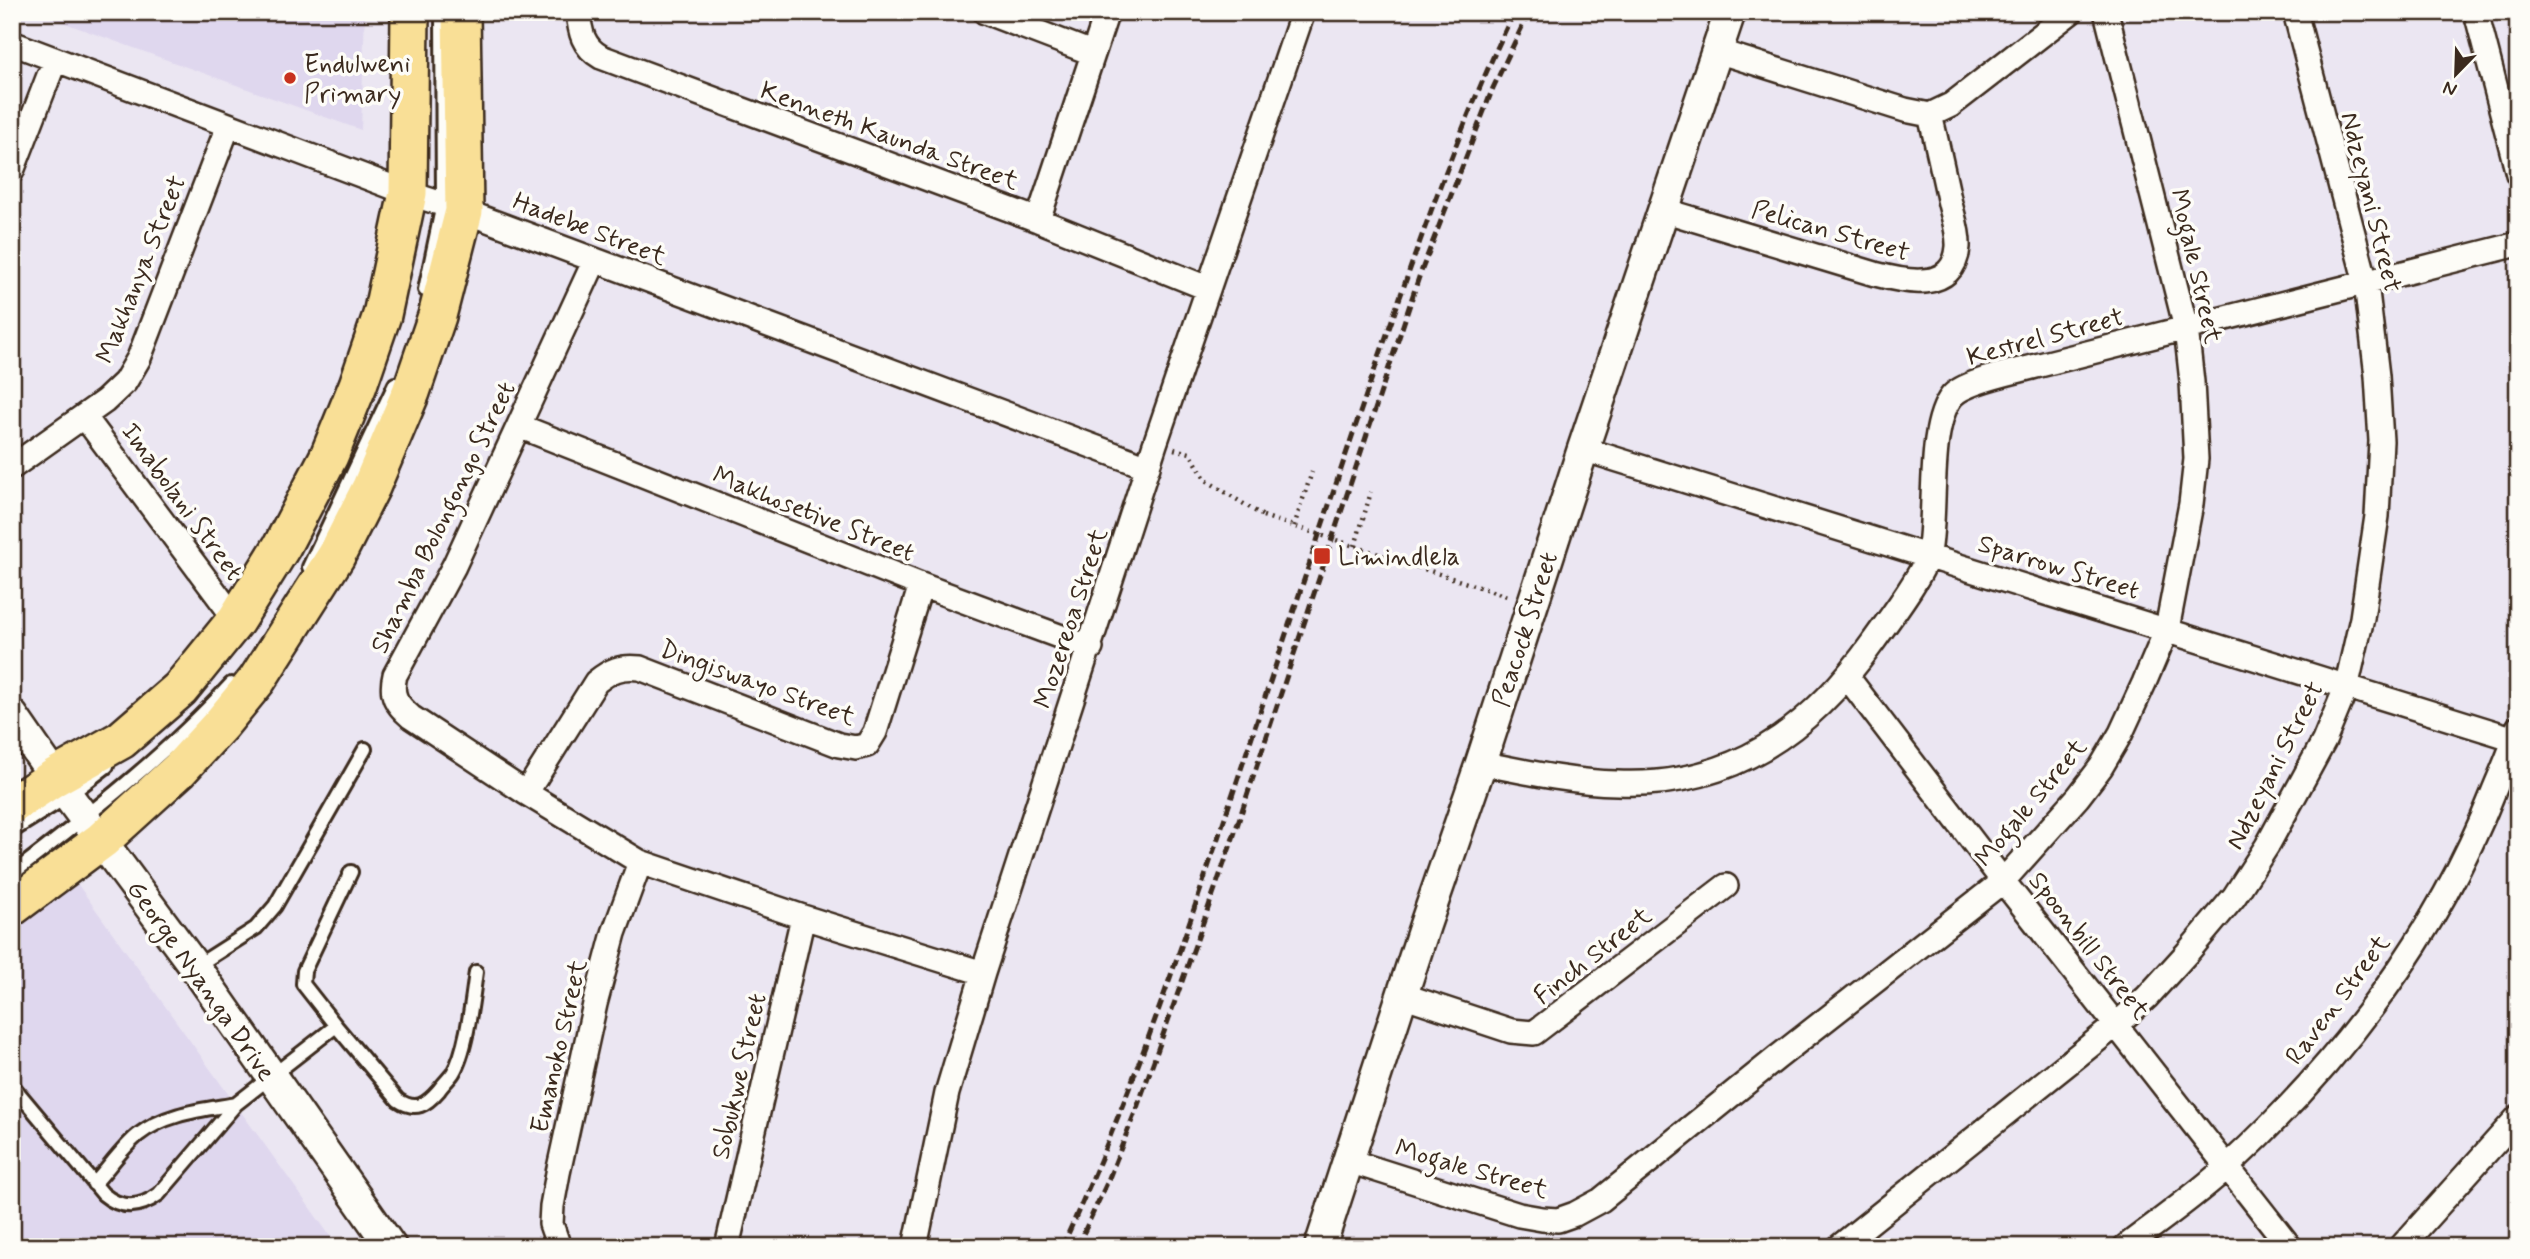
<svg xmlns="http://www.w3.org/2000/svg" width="2530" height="1259" viewBox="0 0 2530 1259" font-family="Mynerve,sans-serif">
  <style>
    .built { fill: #dfd7ee }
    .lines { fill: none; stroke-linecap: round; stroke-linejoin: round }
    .service-casing { stroke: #3b2a1e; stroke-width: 18 }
    .minor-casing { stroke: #3b2a1e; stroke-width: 28 }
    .tertiary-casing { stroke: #3b2a1e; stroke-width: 35 }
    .primary-casing { stroke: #3b2a1e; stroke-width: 42 }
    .path { stroke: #3b2a1e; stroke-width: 4.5; stroke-dasharray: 2 5; stroke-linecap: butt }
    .service { stroke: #fdfcf7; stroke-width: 12 }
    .minor { stroke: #fdfcf7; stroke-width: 23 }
    .tertiary { stroke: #fdfcf7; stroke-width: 30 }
    .primary { stroke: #f9df96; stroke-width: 37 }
    .rail { stroke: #3b2a1e; stroke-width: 5; stroke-dasharray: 10 5; stroke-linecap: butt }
    .path-bridge { stroke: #3b2a1e; stroke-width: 4.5; stroke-dasharray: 2 5; stroke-linecap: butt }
    .poi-dot { fill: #c8321e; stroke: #fdfcf7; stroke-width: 2.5 }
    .labels { text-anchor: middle; stroke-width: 7; stroke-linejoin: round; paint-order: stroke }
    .poi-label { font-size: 26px; fill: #3b2a1e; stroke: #fdfcf7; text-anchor: start }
    .street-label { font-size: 26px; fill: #3b2a1e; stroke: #fdfcf7 }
  </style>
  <rect width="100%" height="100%" fill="#ebe6f2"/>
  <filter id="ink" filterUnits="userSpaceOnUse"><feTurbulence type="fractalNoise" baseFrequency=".0143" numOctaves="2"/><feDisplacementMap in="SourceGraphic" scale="14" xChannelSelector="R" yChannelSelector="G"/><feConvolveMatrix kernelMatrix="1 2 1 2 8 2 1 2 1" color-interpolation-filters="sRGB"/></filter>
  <g filter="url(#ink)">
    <!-- built -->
    <path class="built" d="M37,12H365L361,130L73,26Z
      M71,875L338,1247H12V926Z"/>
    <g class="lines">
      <!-- service casing -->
      <g class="service-casing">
        <path id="service" d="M425,290L443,204L442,12
          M309,567L395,384
          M12,831L68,796L107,766
          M12,874C89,815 166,755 231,684
          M195,967L256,928L275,906L365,749
          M336,1026L398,1100C416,1112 426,1105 439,1090C443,1084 449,1079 453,1073C467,1050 472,1000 476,972
          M12,1085L103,1194C122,1210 140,1208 159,1194L236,1104L336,1026L303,984L304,971L351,872
          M94,1184C108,1169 122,1148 138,1135C166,1113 202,1110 236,1104"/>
      </g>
      <!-- minor casing -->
      <g class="minor-casing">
        <path id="minor" d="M578,12C580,32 583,47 601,57L1038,220L1207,288
          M985,12L1092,53
          M2476,12L2518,174
          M12,43L408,193L464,211L1148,467
          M1717,51L1905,110L1930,115L1951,105L2071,12
          M12,171L55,60
          M1663,210L1875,274C1905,282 1954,293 1958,247C1959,231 1952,214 1949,199C1943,171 1937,143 1930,115
          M1038,220L1107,12
          M595,260L454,566L395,675C390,695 396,704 411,717L526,793L640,862L803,917L983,973
          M84,416L236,620
          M519,426L921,585L1091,648
          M1583,449L2518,740
          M12,467L105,401L125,382L139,358L228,126
          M1848,678L2003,881L2290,1247
          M1481,763C1526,772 1571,782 1617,783C1731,788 1810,731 1873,642C1887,622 1924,574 1929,552C1937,512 1927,427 1952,396C1965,381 2015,372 2036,366L2518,244
          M526,793L596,682C611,670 620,666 640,668L839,745L856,748L867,745L875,732L921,585
          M1402,995L1511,1031L1534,1033L1726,886
          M1349,1161L1519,1215L1542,1219L1558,1220L1575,1214L1601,1200L1778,1057L2003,881L2078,797L2101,767L2121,733L2144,683L2167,629L2191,504L2196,459L2192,382L2186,328L2106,12
          M559,1247L551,1224L552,1206L558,1173L595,1004L614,933L640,862
          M727,1247L803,917
          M915,1247L947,1093L983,973L1155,444L1303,12
          M1839,1247L2117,1024L2147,997L2187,953L2234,897L2267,846L2324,741L2346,688L2362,618L2377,516L2381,441L2377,376L2366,283L2295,12
          M2125,1247C2160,1220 2197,1195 2229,1165C2341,1062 2437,935 2493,793C2502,771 2512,750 2518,728
          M2401,1247L2518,1117"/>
      </g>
      <!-- tertiary casing -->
      <g class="tertiary-casing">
        <path id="tertiary" d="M12,715L68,796L195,967L391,1247
          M1320,1247L1425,925L1481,763L1583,449L1730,12"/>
      </g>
      <!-- primary casing -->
      <g class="primary-casing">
        <path id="primary" d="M12,805L55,777L121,740L180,689L236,620L282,546L329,456L358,385L382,315L408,193L410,12
          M12,907L102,840L179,770L221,724L257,680L336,556L371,487L411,392L437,316L464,211L461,12"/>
      </g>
      <!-- path -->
      <path class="path" d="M1174,449L1190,453L1206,480L1263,516
        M1294,526L1312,472
        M1355,546L1371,492
        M1418,567L1510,597"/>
      <!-- service -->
      <use href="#service" class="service"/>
      <!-- minor -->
      <use href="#minor" class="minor"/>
      <!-- tertiary -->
      <use href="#tertiary" class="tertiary"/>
      <!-- primary -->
      <use href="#primary" class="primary"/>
      <!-- rail -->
      <path class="rail" d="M1062,1247C1127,1107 1177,961 1226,814C1277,662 1327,509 1379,357C1420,240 1460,124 1514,12
        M1077,1247L1107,1183L1138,1105L1231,844L1419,277L1493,88L1529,12"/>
      <!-- path-bridge -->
      <path class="path-bridge" d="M1263,516L1418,567"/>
    </g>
  </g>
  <!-- markers -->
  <g class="poi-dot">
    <circle cx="290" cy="78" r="7"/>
    <rect x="1313" y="547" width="18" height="18" rx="3.5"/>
  </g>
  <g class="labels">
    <!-- poi labels -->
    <g class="poi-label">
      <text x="304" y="72">Endulweni<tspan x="304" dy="30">Primary</tspan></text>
      <text x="1338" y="565">Limindlela</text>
    </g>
    <!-- street labels -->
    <g class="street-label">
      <text transform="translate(890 135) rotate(20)" y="9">Kenneth Kaunda Street</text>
      <text transform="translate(2372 202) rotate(76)" y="9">Ndzeyani Street</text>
      <text transform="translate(590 228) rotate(21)" y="9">Hadebe Street</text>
      <text transform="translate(1831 230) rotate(16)" y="9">Pelican Street</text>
      <text transform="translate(2197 266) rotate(77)" y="9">Mogale Street</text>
      <text transform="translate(140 269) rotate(-68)" y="9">Makhanya Street</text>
      <text transform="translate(2045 336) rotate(-15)" y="9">Kestrel Street</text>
      <text transform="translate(183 501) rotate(54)" y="9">Imabolani Street</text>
      <text transform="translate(814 513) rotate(22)" y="9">Makhosetive Street</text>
      <text transform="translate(442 517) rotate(-64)" y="9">Shamba Bolongongo Street</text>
      <text transform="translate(2059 566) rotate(17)" y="9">Sparrow Street</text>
      <text transform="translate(1070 618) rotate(-72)" y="9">Mozereoa Street</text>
      <text transform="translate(1524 629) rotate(-72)" y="9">Peacock Street</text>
      <text transform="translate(758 682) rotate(20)" y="9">Dingiswayo Street</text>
      <text transform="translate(2274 765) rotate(-63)" y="9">Ndzeyani Street</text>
      <text transform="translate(2030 802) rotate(-50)" y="9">Mogale Street</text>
      <text transform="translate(2090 945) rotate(52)" y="9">Spoonbill Street</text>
      <text transform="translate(1592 955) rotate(-38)" y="9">Finch Street</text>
      <text transform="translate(202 980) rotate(55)" y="9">George Nyanga Drive</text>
      <text transform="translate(2337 999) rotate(-53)" y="9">Raven Street</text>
      <text transform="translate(558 1046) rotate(-77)" y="9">Emanoko Street</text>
      <text transform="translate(738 1076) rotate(-77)" y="9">Sobukwe Street</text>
      <text transform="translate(1472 1168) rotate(16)" y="9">Mogale Street</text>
    </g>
  </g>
  <!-- margin -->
  <rect width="2530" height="1259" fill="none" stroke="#fdfcf7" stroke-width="42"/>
  <rect x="21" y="21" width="2488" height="1217" fill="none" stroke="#3b2a1e" stroke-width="2.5" filter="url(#ink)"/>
  <!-- north arrow -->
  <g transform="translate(2456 74) rotate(203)" stroke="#fdfcf7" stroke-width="5" paint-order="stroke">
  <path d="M0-5L12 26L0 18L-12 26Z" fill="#3b2a1e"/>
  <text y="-10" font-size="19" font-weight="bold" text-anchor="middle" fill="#3b2a1e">N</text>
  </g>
</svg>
